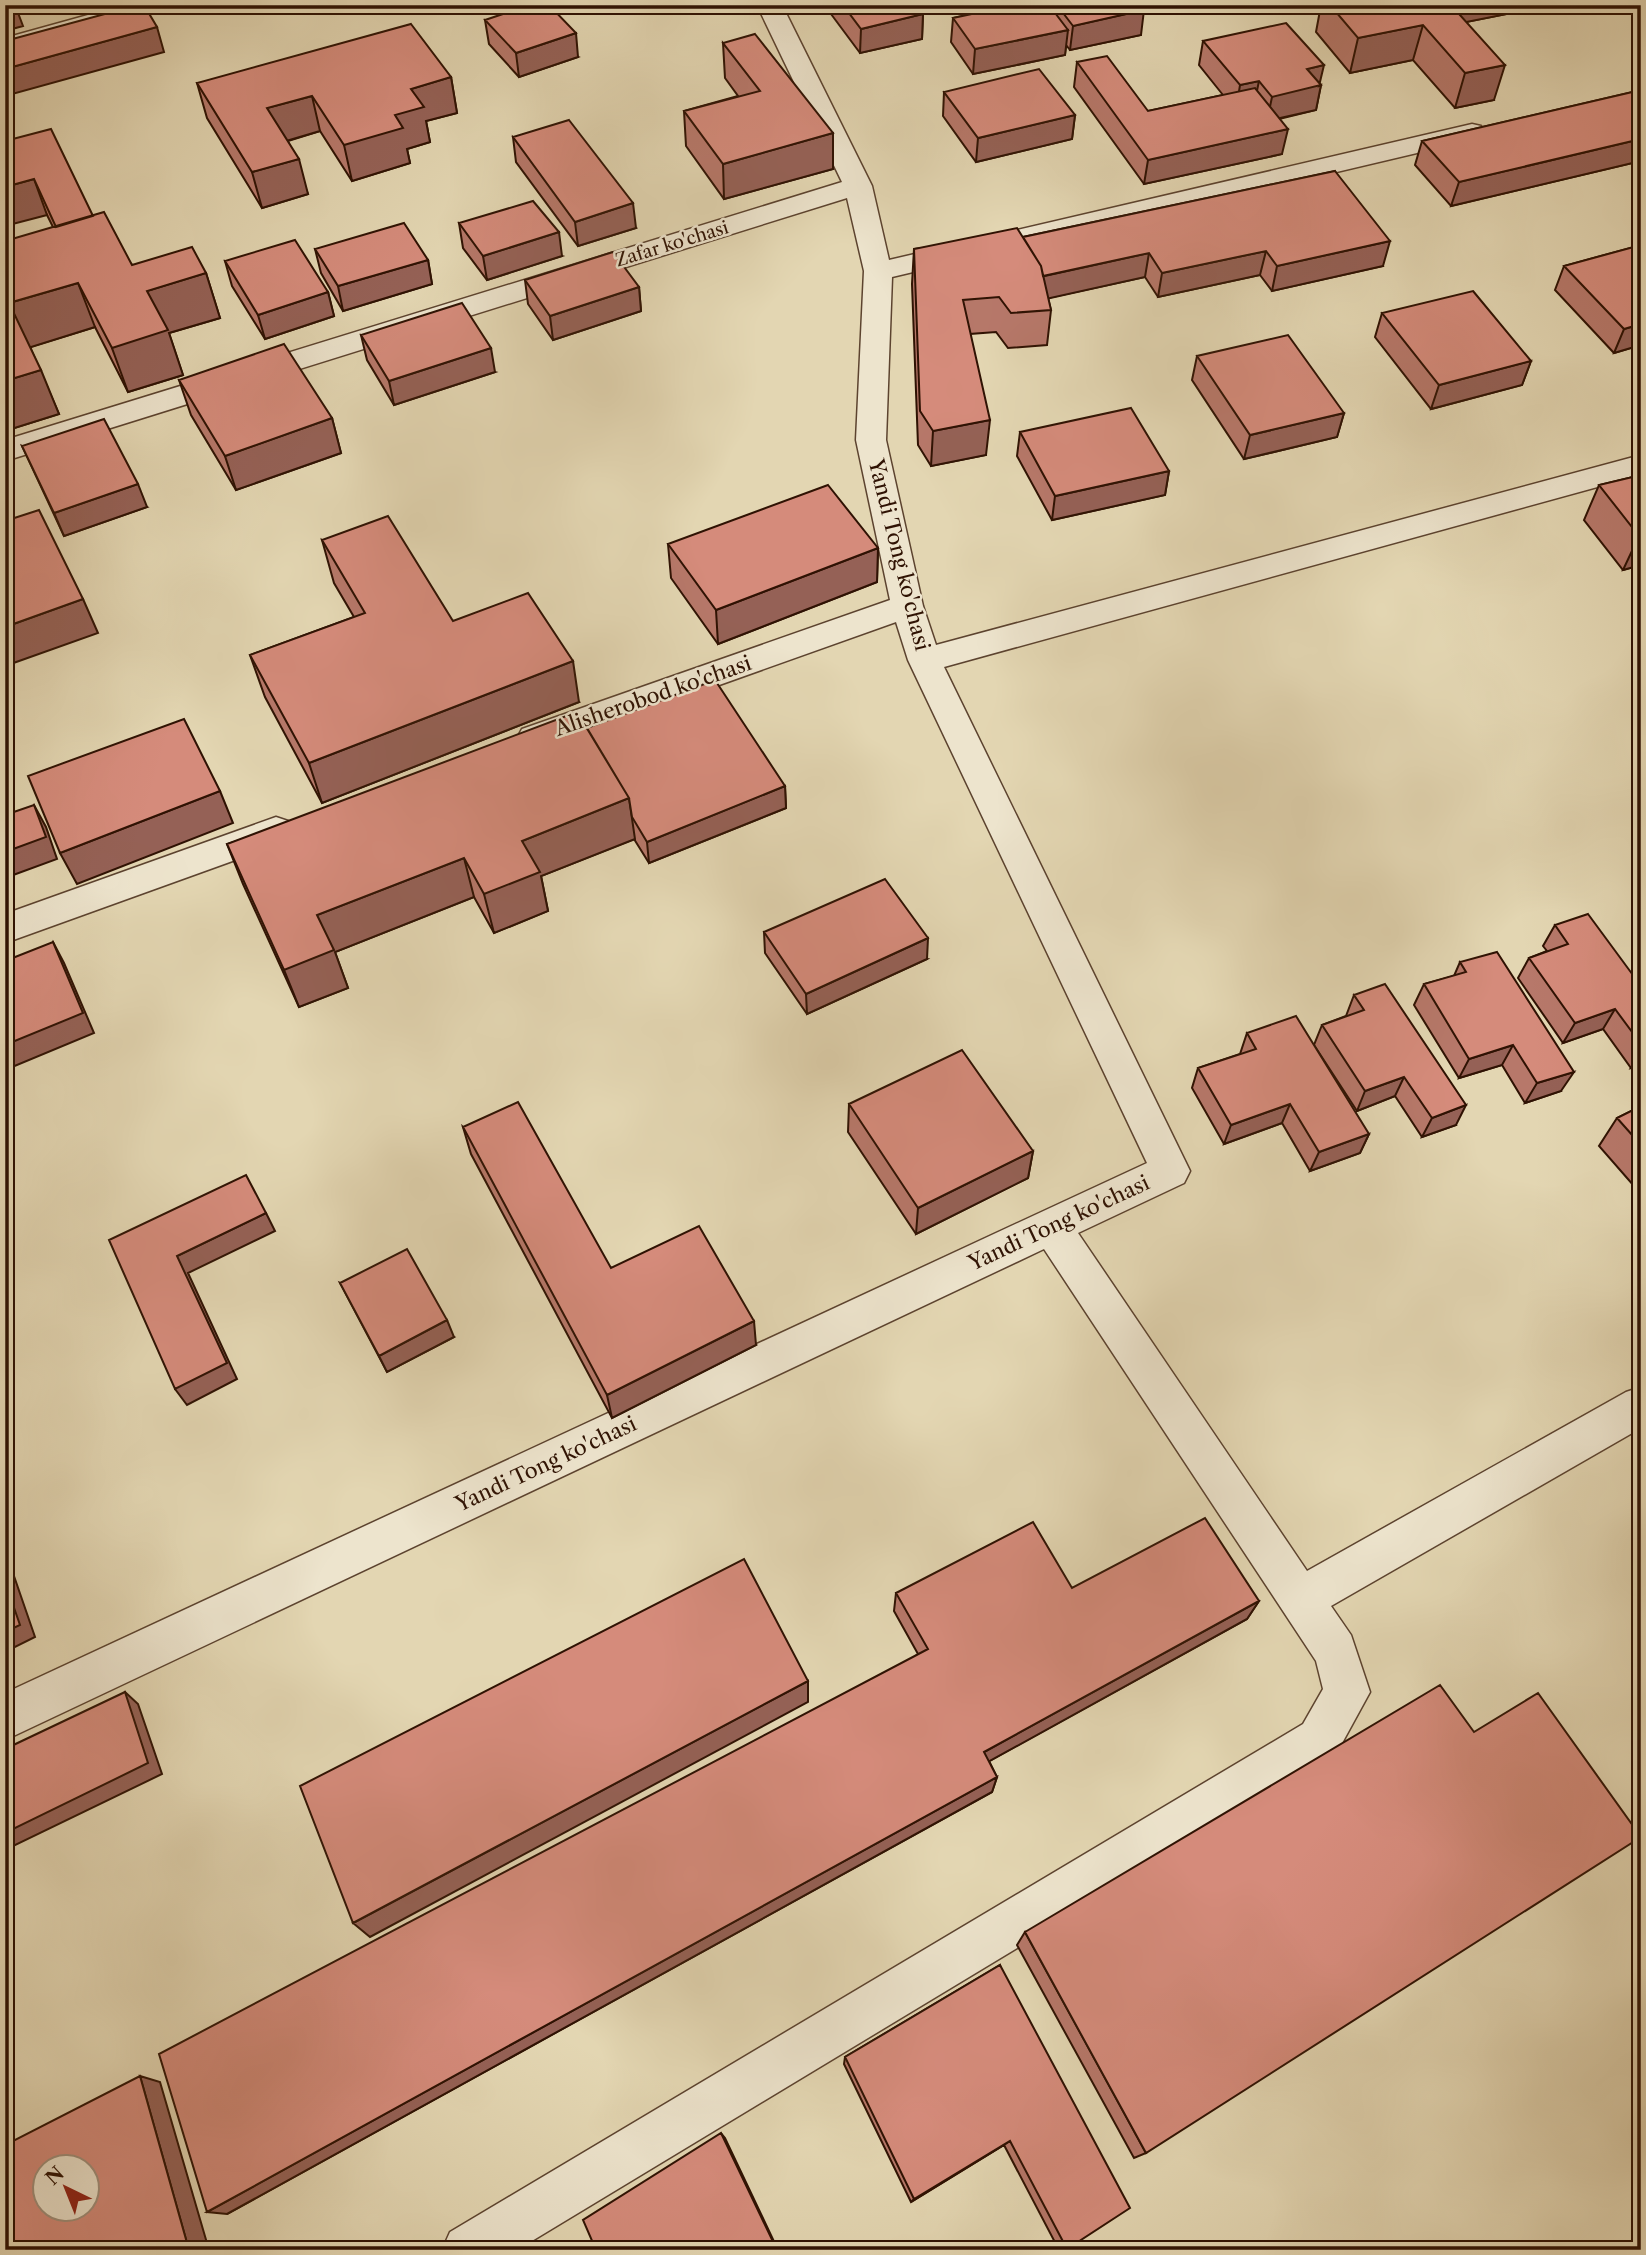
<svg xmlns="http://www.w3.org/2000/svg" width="1646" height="2255" viewBox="0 0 1646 2255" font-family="'Libre Caslon Text',serif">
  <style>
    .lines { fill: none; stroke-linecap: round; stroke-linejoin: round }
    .minor-casing { stroke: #5c432f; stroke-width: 3 }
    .minor { fill: #ede4cd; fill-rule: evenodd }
    .wall { fill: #b7786a; stroke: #2f1203; stroke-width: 2 }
    .shaded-wall { fill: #956156; stroke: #2f1203; stroke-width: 2 }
    .building { fill: #d58b7b; stroke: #2f1203; stroke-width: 2; fill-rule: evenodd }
    .labels { text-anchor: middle; stroke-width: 5; stroke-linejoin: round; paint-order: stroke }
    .far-street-label { font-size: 18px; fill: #2f1203; stroke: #ede4cd }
    .street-label { font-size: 21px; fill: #2f1203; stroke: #ede4cd }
  </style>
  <rect width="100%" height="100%" fill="#e3d6b2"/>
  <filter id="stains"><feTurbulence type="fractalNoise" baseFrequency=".00286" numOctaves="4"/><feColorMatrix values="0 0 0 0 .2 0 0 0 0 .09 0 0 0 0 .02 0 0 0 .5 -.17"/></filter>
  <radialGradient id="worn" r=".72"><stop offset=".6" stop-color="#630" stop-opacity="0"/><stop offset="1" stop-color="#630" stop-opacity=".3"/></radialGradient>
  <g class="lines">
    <!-- minor casing -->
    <g class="minor-casing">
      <path id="minor" d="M124,5H165L162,10L5,54V38Z
        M757,5H782L872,186L889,260L1472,124L1481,126L1485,132L1481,138L1472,140L892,277L886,440L923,606L936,645L1641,455V475L944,667L1190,1171L1184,1183L1078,1233L1307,1571L1626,1392L1641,1387V1428L1331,1606L1351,1635L1370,1692L1335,1756L517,2250H442L450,2232L1303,1724L1323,1689L1316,1661L1044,1249L5,1740V1693L1147,1163L908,660L896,622L534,751L522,747L517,738L522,729L890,600L856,440L864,271L847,198L5,461V440L842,182Z
        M276,817L288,821L293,831L288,841L5,943V914Z"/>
    </g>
    <!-- minor -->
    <use href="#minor" class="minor"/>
  </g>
  <!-- wall -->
  <path class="wall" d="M831,5H916L923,14L922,39L860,53L831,14Z
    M1014,5H1140L1141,35L1070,50L1066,45L1065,55L973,74L951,42L953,18Z
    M1321,5H1510L1507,14L1466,22L1494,100L1455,108L1413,60L1350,73L1316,32Z
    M485,20L578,57L519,77L489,44Z
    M1203,41L1321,85L1316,110L1279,119L1282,154L1144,184L1074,87L1077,62L1148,111L1223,95L1199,65Z
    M723,43L833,169L724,199L686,146L684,111L738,96L725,78Z
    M451,77L457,113L426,121L430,142L407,149L410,163L352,181L320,131L288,141L308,194L262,208L207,118L197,83Z
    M1641,90V161L1451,206L1415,165L1422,141Z
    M944,92L1075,115L1072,139L976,162L943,116Z
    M513,137L636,228L578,246L516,162Z
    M5,141L93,216L132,265L206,273L220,318L169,333L183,375L128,392L95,327L30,347L59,414L5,431L53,227L47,215Z
    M1335,171L1383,266L1272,291L1260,275L1158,297L1145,277L1048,298L1051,310L1047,345L1008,348L996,332L970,334L986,455L931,466L918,445L912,284L914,249L1023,237Z
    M459,223L562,256L487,280L463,248Z
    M1641,245V345L1614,353L1555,290L1564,266Z
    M315,249L428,260L432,284L343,311L321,273Z
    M225,261L328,292L334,316L265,339L232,286Z
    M525,280L639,287L641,311L553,340L528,304Z
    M1382,313L1531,361L1522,385L1431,409L1375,337Z
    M361,335L495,372L394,405L367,360Z
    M1197,356L1344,413L1337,437L1244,459L1192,380Z
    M179,380L332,418L341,453L236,490L191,415Z
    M1020,432L1169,471L1165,495L1052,520L1017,456Z
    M22,446L147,507L64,536Z
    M1641,475V565L1623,570L1584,520L1599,485Z
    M322,540L453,621L579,702L322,803L265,697L250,655L354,617L334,583Z
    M668,544L878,548L877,582L718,644L671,578Z
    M587,728L785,786L786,808L649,863L634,839L541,876L548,911L494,933L474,897L335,952L348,988L299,1007L243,884L227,844Z
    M1555,925L1641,986V1065L1631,1068L1603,1029L1563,1043L1518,978L1529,958L1547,951L1543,946Z
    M764,932L927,959L807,1014L765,953Z
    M1460,962L1561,1091L1525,1103L1502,1065L1459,1078L1414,1005L1424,984L1454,976Z
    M1354,995L1456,1125L1422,1137L1395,1096L1357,1111L1314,1045L1322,1025L1346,1016Z
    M1247,1033L1369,1134L1360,1153L1310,1171L1282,1123L1224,1144L1192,1088L1198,1068L1240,1054Z
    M849,1104L1033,1151L1028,1178L916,1234L848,1132Z
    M1641,1106V1194L1599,1146L1617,1118Z
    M463,1127L611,1268L756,1345L612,1418L471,1154Z
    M340,1283L454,1337L387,1372Z
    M1072,1588L1259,1601L1247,1619L989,1761L997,1777L992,1792L227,2214L918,1654L894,1611L896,1593Z
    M1025,1932L1146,2153L1134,2158L1017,1945Z
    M1000,1965L1067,2249L1059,2250L1004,2145L911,2202L844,2064L845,2057Z"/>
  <!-- shaded-wall -->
  <path class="shaded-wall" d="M5,5H15L23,26L5,31Z
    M1438,5H1510L1507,14L1431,29Z
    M1144,10L1141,35L1070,50L1073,26Z
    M923,14L922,39L860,53L861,29Z
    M1423,25L1413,60L1350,73L1358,38Z
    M157,27L164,52L5,96V69Z
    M1068,30L1065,55L973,74L975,49Z
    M576,33L578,57L519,77L516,53Z
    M1324,65L1319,86L1321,85L1316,110L1267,121L1272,97L1307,69Z
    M1505,65L1494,100L1455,108L1465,73Z
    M451,77L457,113L426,121L430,142L407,149L410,163L352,181L344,145L411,89Z
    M1259,81L1254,105L1236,110L1240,85Z
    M312,96L320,131L276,144L267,108Z
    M1075,115L1072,139L976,162L978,138Z
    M1288,129L1282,154L1144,184L1148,160Z
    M833,133V169L724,199L723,164Z
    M1641,139V161L1451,206L1459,182Z
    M299,159L308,194L262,208L252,172Z
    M34,179L47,215L5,226V187Z
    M633,203L636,228L578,246L575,222Z
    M559,232L562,256L487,280L483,256Z
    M1390,241L1383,266L1272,291L1277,266Z
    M1266,251L1260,275L1158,297L1162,273Z
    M1149,253L1145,277L1037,301L1040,277Z
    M428,260L432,284L343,311L338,286Z
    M206,273L220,318L169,333L183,375L128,392L112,348L147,291Z
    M78,283L95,327L28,348L9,303Z
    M639,287L641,311L553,340L550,316Z
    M328,292L334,316L265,339L258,315Z
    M1641,324V345L1614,353L1624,329Z
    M491,348L495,372L394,405L389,381Z
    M1531,361L1522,385L1431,409L1439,385Z
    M41,370L59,414L5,431V381Z
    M1344,413L1337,437L1244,459L1250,435Z
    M332,418L341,453L236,490L225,456Z
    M990,420L986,455L931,466L933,431Z
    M1169,471L1165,495L1052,520L1055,496Z
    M138,484L147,507L64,536L54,513Z
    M1641,535V565L1623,570L1639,536Z
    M878,548L877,582L718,644L716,610Z
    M83,599L98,633L5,666V627Z
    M573,661L579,702L322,803L309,763Z
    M5,715L11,729L5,731Z
    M785,786L786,808L649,863L647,842Z
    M220,791L233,823L77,884L60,853Z
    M629,798L635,839L541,876L548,911L494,933L484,894L522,841Z
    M34,805L46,827L57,859L5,878V852Z
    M464,858L474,897L335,952L348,988L299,1007L284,970L317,915Z
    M928,938L927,959L807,1014L806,994Z
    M53,942L64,963L94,1033L5,1070V1045Z
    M1615,1009L1603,1029L1563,1043L1575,1023Z
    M1513,1045L1502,1065L1459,1078L1469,1059Z
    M1641,1054V1065L1631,1068Z
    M1574,1072L1561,1091L1525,1103L1537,1083Z
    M1404,1077L1395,1096L1357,1111L1365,1091Z
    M1290,1104L1282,1123L1224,1144L1231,1125Z
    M1466,1105L1456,1125L1422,1137L1432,1118Z
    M1369,1134L1360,1153L1310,1171L1319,1152Z
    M1033,1151L1028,1178L916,1234L918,1208Z
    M266,1213L275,1231L188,1273L237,1379L187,1405L175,1389L177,1256Z
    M447,1320L454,1337L387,1372L379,1356Z
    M754,1321L756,1345L612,1418L607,1395Z
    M5,1550L35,1637L5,1652Z
    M1259,1601L1247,1619L979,1767L984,1752Z
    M808,1681V1702L370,1937L353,1923Z
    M125,1692L138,1704L162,1774L5,1850V1833Z
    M997,1777L992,1792L227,2214L207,2212Z
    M140,2076L160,2082L209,2250H189Z
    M721,2133L725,2138L778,2250H777Z
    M1010,2141L1004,2145L911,2202L914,2199Z"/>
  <!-- building -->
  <path class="building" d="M138,5H144L157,27L5,69V41Z
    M530,5H549L576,33L516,53L485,20Z
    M843,5H916L923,14L861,29Z
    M1014,5H1049L1068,30L975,49L953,18Z
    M1057,5H1140L1144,10L1073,26Z
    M1330,5H1451L1505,65L1465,73L1423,25L1358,38Z
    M1286,23L1324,65L1307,69L1321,85L1272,97L1259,81L1240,85L1203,41Z
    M411,24L451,77L411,89L424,107L395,115L403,128L344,145L312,96L267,108L299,159L252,172L197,83Z
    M755,34L833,133L723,164L684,111L760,91L723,43Z
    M1107,56L1148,111L1255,88L1288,129L1148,160L1077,62Z
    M1039,69L1075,115L978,138L944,92Z
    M1641,90V139L1459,182L1422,141Z
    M569,120L633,203L575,222L513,137Z
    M51,129L93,216L56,227L34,179L5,187V141Z
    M1335,171L1390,241L1277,266L1266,251L1162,273L1149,253L1043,276L1041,266L1023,237Z
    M533,201L559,232L483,256L459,223Z
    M104,212L132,265L192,247L206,273L147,291L168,330L112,348L78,283L9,303L41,370L5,381V241Z
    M404,223L428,260L338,286L315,249Z
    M1017,228L1041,266L1051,310L1011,313L999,297L963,300L990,420L933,431L920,411L914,249Z
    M295,240L328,292L258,315L225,261Z
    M1641,245V324L1624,329L1564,266Z
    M613,252L639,287L550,316L525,280Z
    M1473,291L1531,361L1439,385L1382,313Z
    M462,303L491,348L389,381L361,335Z
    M1288,335L1344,413L1250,435L1197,356Z
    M284,344L332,418L225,456L179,380Z
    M1131,408L1169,471L1055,496L1020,432Z
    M104,419L138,484L54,513L22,446Z
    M1641,475V535L1639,536L1599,485Z
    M828,485L878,548L716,610L668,544Z
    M39,510L83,599L5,627V521Z
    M388,516L453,621L528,593L573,661L309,763L250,655L365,613L322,540Z
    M715,680L785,786L647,842L632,817L629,798L587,728Z
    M577,712L629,798L522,841L540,872L484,894L464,858L317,915L334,950L284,970L227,844Z
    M184,719L220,791L60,853L28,776Z
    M34,805L46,837L5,852V815Z
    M885,879L928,938L806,994L764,932Z
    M1588,914L1641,986V1044L1615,1009L1575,1023L1529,958L1568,944L1555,925Z
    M53,942L83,1013L5,1045V961Z
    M1497,952L1574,1072L1537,1083L1513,1045L1469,1059L1424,984L1466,972L1460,962Z
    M1385,984L1466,1105L1432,1118L1404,1077L1365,1091L1322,1025L1364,1010L1354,995Z
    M1296,1016L1369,1134L1319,1152L1290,1104L1231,1125L1198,1068L1256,1049L1247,1033Z
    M962,1050L1033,1151L918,1208L849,1104Z
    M518,1102L611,1268L699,1226L754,1321L607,1395L463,1127Z
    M1641,1106V1145L1617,1118Z
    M246,1175L266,1213L177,1256L227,1363L175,1389L109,1240Z
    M407,1249L447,1320L379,1356L340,1283Z
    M1205,1518L1259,1601L984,1752L997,1777L207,2212L159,2054L928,1649L896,1593L1033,1522L1072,1588Z
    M744,1559L808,1681L353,1923L300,1786Z
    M5,1582L20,1625L5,1632Z
    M1440,1685L1474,1732L1538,1693L1641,1837L1146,2153L1025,1932Z
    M125,1692L148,1763L5,1833V1749Z
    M1000,1965L1130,2208L1067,2249L1010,2141L914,2199L845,2057Z
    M140,2076L189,2250H5V2145ZM46,2167H88V2209H46Z
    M721,2133L777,2250H596L583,2220Z"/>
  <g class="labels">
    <!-- far-street labels -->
    <g class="far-street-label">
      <text transform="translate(672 244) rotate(-17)" y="6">Zafar ko'chasi</text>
    </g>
    <!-- street labels -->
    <g class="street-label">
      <text transform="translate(899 555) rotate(76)" y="7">Yandi Tong ko'chasi</text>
      <text transform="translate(653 696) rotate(-19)" y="7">Alisherobod ko'chasi</text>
      <text transform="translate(1059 1223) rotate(-25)" y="7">Yandi Tong ko'chasi</text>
      <text transform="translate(546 1464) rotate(-25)" y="7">Yandi Tong ko'chasi</text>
    </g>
  </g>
  <!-- margin -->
  <rect width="1646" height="2255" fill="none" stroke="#e3d6b2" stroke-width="28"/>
  <rect x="7" y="7" width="1632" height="2241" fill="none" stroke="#2f1203" stroke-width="3.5"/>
  <rect x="14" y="14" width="1618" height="2227" fill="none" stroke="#2f1203" stroke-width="2"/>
  <!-- north arrow -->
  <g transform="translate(66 2188) rotate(317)"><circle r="33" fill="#ede4cd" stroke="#a1907c" stroke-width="2"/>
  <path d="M0-5L12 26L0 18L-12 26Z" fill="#8f2418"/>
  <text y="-10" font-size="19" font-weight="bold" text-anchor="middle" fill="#2f1203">N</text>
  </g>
  <rect width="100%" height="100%" filter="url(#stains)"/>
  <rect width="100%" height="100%" fill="url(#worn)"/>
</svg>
